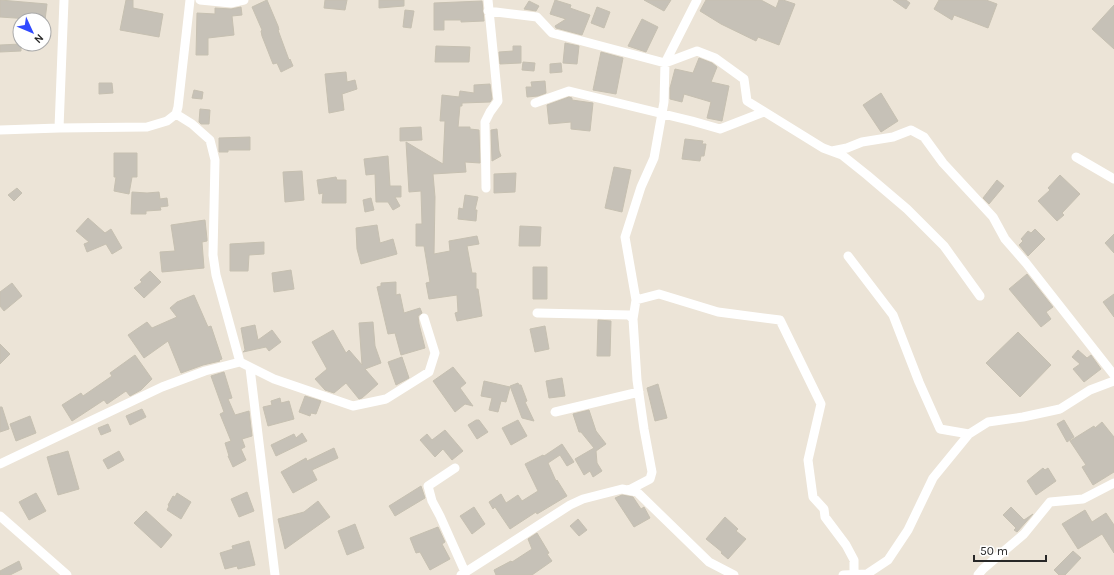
<svg xmlns="http://www.w3.org/2000/svg" width="1114" height="575" viewBox="0 0 1114 575" font-family="Karla,sans-serif">
  <style>
    .building { fill: #c6c1b7; stroke: #c6c0b1 }
    .lines { fill: none; stroke-linecap: round; stroke-linejoin: round }
    .minor { stroke: #fff; stroke-width: 9 }
  </style>
  <rect width="100%" height="100%" fill="#ece4d7"/>
  <!-- building -->
  <path class="building" d="M0,0L47,4L45,20L0,17Z
    M126,0H133V8L163,14L159,37L120,30Z
    M267,0L278,26L279,30H278L289,60L290,59L293,66L281,72L277,63L273,64L262,36L261,31L262,30L252,7Z
    M325,0H347L345,10L324,8Z
    M379,0H404V6L379,8Z
    M555,0L571,5L570,8L590,15L582,35L556,28L555,26L566,19L550,14Z
    M644,0H671L664,11Z
    M706,0H761L776,8L779,0H783L795,4L779,45L758,37L756,41L721,24L700,11Z
    M893,0H906L910,3L906,9Z
    M939,0H986L997,4L988,28L954,15L952,20L934,9Z
    M482,1L484,21L461,22V20H444V30H434V3Z
    M529,1L539,6L536,11L524,9Z
    M1114,5V49L1092,29Z
    M241,7L242,15L232,16L234,35L208,38V55H196L197,13L215,14V8L231,9Z
    M597,7L610,12L604,28L591,23Z
    M405,10L414,11L411,28L403,27Z
    M642,19L658,27L646,52L628,46Z
    M565,43L579,46L577,64L563,63Z
    M21,44V51L0,52V45Z
    M436,46L470,47L469,62H435Z
    M513,46H521V63L500,64L499,52L513,51Z
    M601,52L623,58L616,94L593,90Z
    M699,58L712,63L717,67L711,82L729,86L722,121L707,118L711,102L684,94L682,102L670,99V88L675,69L693,73Z
    M523,62L535,63L534,71L522,70Z
    M561,63L562,72L550,73V64Z
    M346,72L347,82L355,80L357,89L342,94L344,110L329,113L325,74Z
    M545,81L546,93L538,96L527,97L526,87H532L531,82Z
    M99,83H112L113,93L99,94Z
    M490,84L492,99L490,102L462,103V106H460L458,127H470V129L479,130L480,163L465,162L466,172L433,174L435,197L434,254L450,251L449,241L477,236L479,244L467,246L472,273H476V289H478L482,316L457,321L455,313L458,312L457,295L429,299L426,283L430,282L424,246H416V224H422L421,191L409,192L406,142L443,164L445,121H440L442,95L459,97L460,91L474,93V85Z
    M194,90L203,92L202,99L192,98Z
    M881,93L898,121L881,132L863,105Z
    M569,97L572,98V100L593,103L590,131L571,129V122L549,124L547,105Z
    M200,109L210,110L209,124H201L199,122Z
    M421,127L422,140L400,141V128Z
    M497,129L499,151L501,156L492,161L491,130Z
    M250,137V150H228V152H219V138Z
    M685,139L703,141L702,144H706L704,156H701L700,161L682,159Z
    M114,153H137V177H132L129,194L114,191L116,177H114Z
    M388,156L390,186H401V197H395L400,206L393,210L388,202H376L375,174L366,175L364,159Z
    M614,167L631,170L622,212L605,208Z
    M302,171L304,200L285,202L283,172Z
    M516,173L515,192L494,193V174Z
    M1060,175L1080,194L1062,213L1064,215L1057,221L1038,201L1050,190L1048,188Z
    M336,177L337,180H346V203H322L323,193L319,194L317,180Z
    M997,180L1004,186L989,204L983,198Z
    M17,188L22,193L14,201L8,195Z
    M132,192L147,193L159,192L160,199L167,198L168,206L160,207L161,210L146,211V214H131Z
    M465,195L478,197L475,210H477L476,221L458,219L459,208L463,209Z
    M371,198L374,210L365,212L363,200Z
    M88,218L105,233L111,229L122,248L112,254L106,244L87,252L84,244L89,242L76,231Z
    M205,220L207,239V241L202,242L204,268L162,272L160,252L175,251L171,225Z
    M377,225L380,243L393,239L397,254L361,264L357,249L356,228Z
    M520,226L541,227L540,246H519Z
    M1035,229L1045,239L1028,256L1019,245L1023,241L1021,239L1028,231L1031,233Z
    M1114,234V253L1105,243Z
    M264,242V254L249,255L248,271H230V244Z
    M533,267H547V299H533Z
    M291,270L294,289L274,292L272,273Z
    M150,271L161,282L144,298L134,288L142,282L140,280Z
    M1027,274L1053,307L1046,312L1051,319L1041,327L1009,289Z
    M396,282V295L400,294L404,313L420,308L422,313L418,316L419,324L425,348L401,355L395,333L388,334L377,287L381,286V283Z
    M12,283L22,296L4,311L0,306V292Z
    M1114,294V317L1103,302Z
    M194,295L208,327L211,326L222,359L219,360L220,361L203,365L181,373L168,341L144,358L128,335L147,322L152,328L177,317L170,308L177,302Z
    M598,320L611,321L610,356H597Z
    M373,322L375,346L381,363L365,369L378,384L362,398L359,399L346,383L334,393L325,390L315,379L327,369L312,342L333,330L346,353L349,350L362,365L359,323Z
    M255,325L258,340L272,330L281,342L269,351L266,347L243,352L245,350L241,328Z
    M545,326L549,349L535,352L530,329Z
    M1018,332L1051,365L1020,397L986,363Z
    M0,344L10,354L0,364Z
    M1078,350L1087,358L1091,355L1101,369L1084,382L1073,369L1080,364L1072,357Z
    M135,355L152,379L141,390L130,396L126,391L107,404L104,400L72,421L62,405L81,393L83,396L112,376L110,373Z
    M402,357L409,378L396,385L388,362Z
    M453,367L466,383L460,388L473,406L465,404L455,412L433,381Z
    M224,372L232,398L228,399L235,415L249,411L252,436L242,439L245,447L241,449L246,460L233,467L228,456H229L225,443L231,441L220,414L224,412L211,376Z
    M562,378L565,396L549,398L546,381Z
    M484,381L510,387L506,402L501,401L498,412L489,410L492,398L481,396Z
    M518,383L519,385H521L527,401L525,402L534,421L522,418L510,386Z
    M658,384L667,418L655,421L647,388Z
    M305,396L321,401L316,414L311,413L310,416L299,412Z
    M280,398L281,403L289,401L294,419L268,426L263,407L272,405L271,401Z
    M0,407H2L9,429L0,432Z
    M142,409L146,417L130,425L126,416Z
    M589,410L596,431L606,444L596,451L597,463L602,471L593,477L590,471L584,475L575,459L594,448L581,432H579L573,414Z
    M30,416L36,433L16,441L10,424Z
    M476,420H479L488,432L477,439L468,425Z
    M518,420L527,436L511,445L502,428Z
    M1064,420L1074,437L1067,442L1057,424Z
    M1102,422L1114,437V472L1093,485L1082,467L1086,465L1070,441L1094,426L1095,428Z
    M108,424L111,431L101,435L98,428Z
    M445,430L463,451L452,460L443,449L435,457L420,440L427,434L432,440Z
    M302,433L307,441L276,456L271,445L294,434L296,438Z
    M562,444L574,462L567,466L560,455L548,463L556,481L557,480L567,496L537,514L536,512L510,529L495,507L493,509L489,502L501,494L506,503L518,495L522,501L538,491L525,464L543,455L544,456Z
    M334,448L338,458L312,470L317,480L293,493L281,472L306,458L307,461Z
    M68,451L79,489L58,495L47,457Z
    M119,451L124,460L108,469L103,460Z
    M1043,468L1045,470L1048,468L1056,481L1036,495L1027,481Z
    M421,486L425,498L395,516L389,506Z
    M247,492L254,511L239,517L231,499Z
    M36,493L46,511L29,520L19,502Z
    M177,493L191,502L181,519L167,510L169,506L168,505L173,496L175,497Z
    M622,495L633,497L641,509L644,507L650,518L634,527L615,498Z
    M318,501L330,517L285,549L278,519L304,512Z
    M474,507L485,524L472,534L460,516Z
    M1011,507L1024,520L1033,514L1017,532L1014,530L1016,528L1003,515Z
    M1085,510L1092,522L1106,513L1114,525V553L1102,534L1078,549L1062,524Z
    M146,511L172,535L161,548L134,523Z
    M725,517L738,529L736,531L746,539L728,559L721,553L722,552L706,539Z
    M578,519L587,530L579,536L570,526Z
    M355,524L364,548L347,555L338,531Z
    M438,527L445,542L442,544L450,559L430,570L420,552L416,553L410,538Z
    M537,533L549,553L547,554L552,561L532,575H496L494,570L511,561L512,562L532,549L528,539Z
    M249,541L255,565L238,569L237,566L225,569L220,553L233,549L232,546Z
    M1073,551L1081,558L1065,575H1059L1054,570Z
    M19,561L22,569L10,575H0V571Z"/>
  <g class="lines">
    <!-- minor -->
    <path class="minor" d="M200,0L231,3L244,0
      M488,11L537,17L552,33L665,63L697,51L715,58L744,79L747,101L823,148L842,155L867,175L907,209L944,246L980,296
      M535,103L569,91L692,121L720,129L764,112
      M176,114L192,124L210,140L215,160L213,255L216,275L240,362
      M59,128L64,0
      M0,130L59,128L147,127L167,121L176,114L178,107L190,0
      M832,151L847,148L862,142L893,137L911,130L924,137L943,163L993,217L1005,239L1026,263L1114,375
      M1076,157L1114,179
      M486,188L485,122L490,112L498,101L488,0
      M848,256L893,315L919,382L940,429L969,434
      M636,300L659,294L718,312L780,320L821,404L808,460L813,497L824,509L825,517L846,545L854,560V574
      M537,313L629,315L633,319L637,380L644,429L652,472L650,479L629,490
      M633,319L636,300L625,237L641,187L654,158L664,102L665,63L697,0
      M250,368L275,575
      M555,412L639,392
      M0,464L162,387L205,371L240,362L274,379L353,406L386,399L429,372L435,353L424,318
      M455,468L428,486L432,501L440,516L465,572
      M0,516L67,575
      M461,575L570,505L583,499L622,489L637,492L709,562L734,575
      M843,575L867,574L888,560L908,530L933,478L969,434L988,422L1023,417L1060,409L1090,390L1114,381
      M978,575L983,569L1024,534L1050,502L1083,499L1114,483"/>
  </g>
  <!-- north arrow -->
  <g transform="translate(32 32) rotate(134)"><circle r="19" fill="#ffffff" stroke="#a9a9a9"/>
  <path d="M0-3L7 15L0 10L-7 15Z" fill="#314aff"/>
  <text y="-6" font-size="11" font-weight="bold" text-anchor="middle" fill="#272727">N</text>
  </g>
  <!-- scale -->
  <path d="M974 555v6h72v-6" fill="none" stroke="#272727" stroke-width="2"/>
  <text x="980" y="555" font-size="12" fill="#272727" stroke="#ffffff" stroke-width="3" paint-order="stroke">50 m</text>
</svg>
